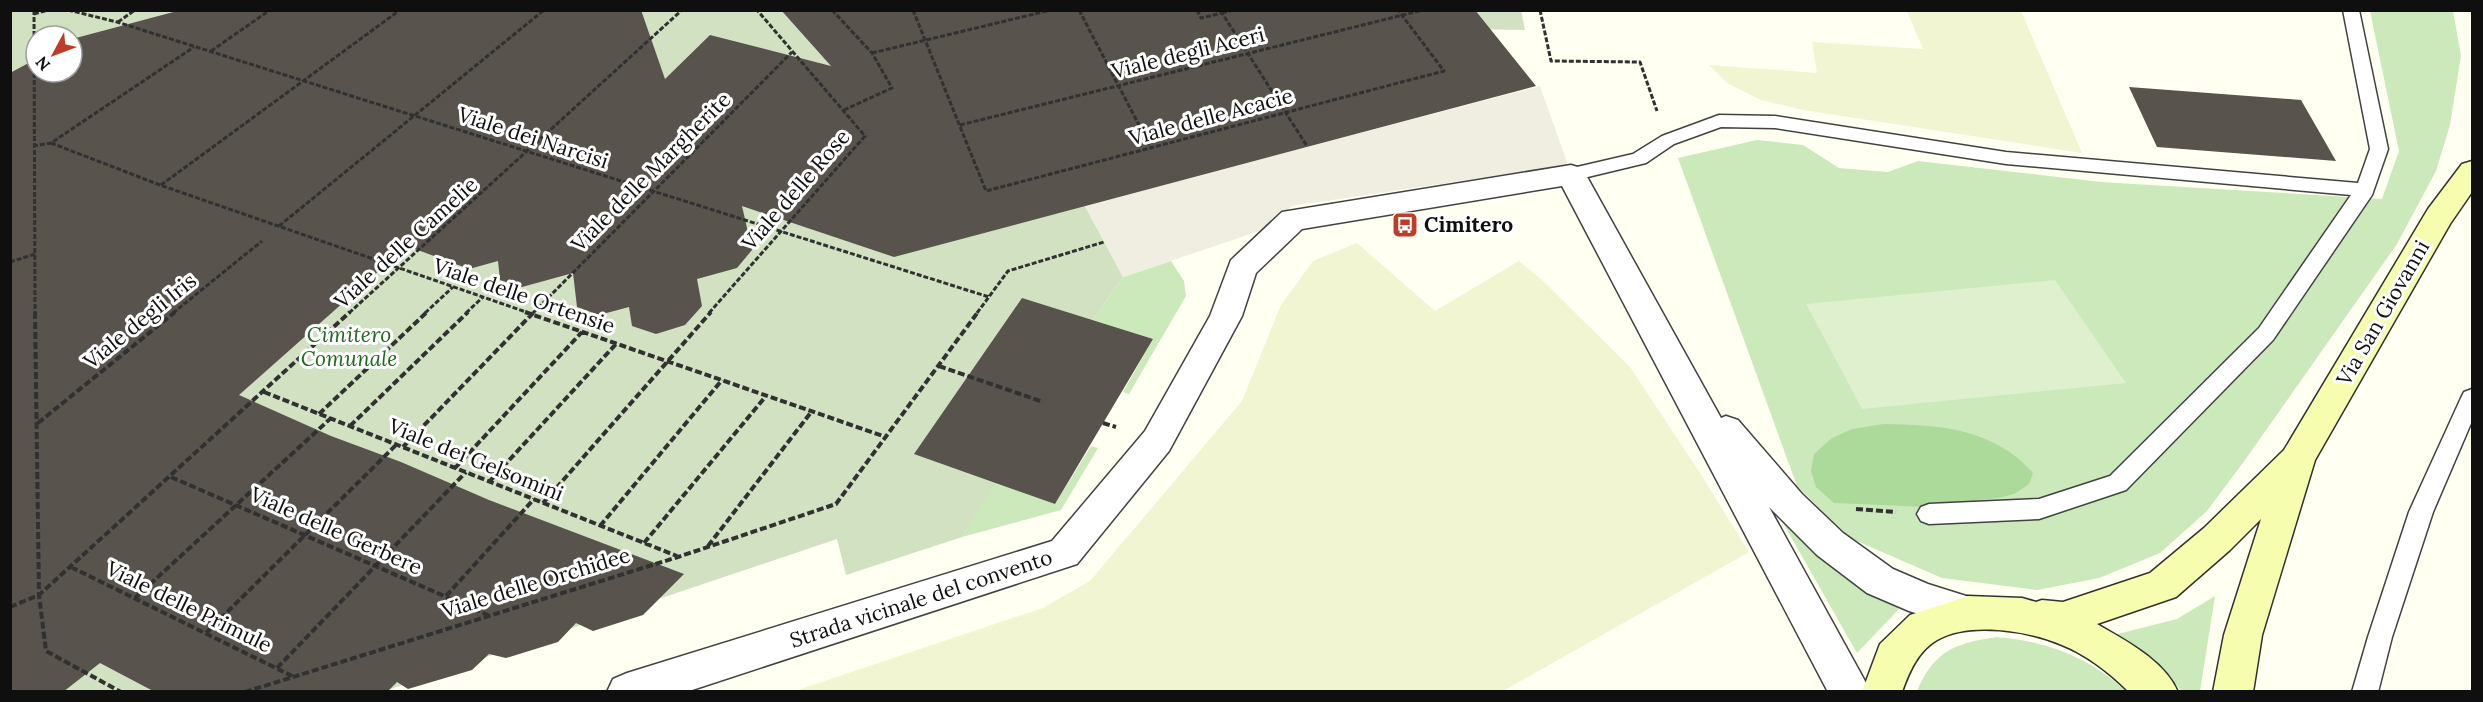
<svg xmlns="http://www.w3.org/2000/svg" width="2483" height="702" viewBox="0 0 2483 702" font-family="Lora,serif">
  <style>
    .farmland { fill: #f1f5d2 }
    .green { fill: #cbe9bb }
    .forest { fill: #acda9b }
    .cemetery { fill: #d1e1c2; fill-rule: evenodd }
    .pitch { fill: #def0cd }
    .plaza { fill: #efeee0 }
    .building { fill: #58534c }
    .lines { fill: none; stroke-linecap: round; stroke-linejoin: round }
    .lane-casing { stroke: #424242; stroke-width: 3 }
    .street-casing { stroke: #424242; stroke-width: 3 }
    .secondary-casing { stroke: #313131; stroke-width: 3 }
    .path-far1 { stroke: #313131; stroke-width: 3; stroke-dasharray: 5 2; stroke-linecap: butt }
    .path { stroke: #313131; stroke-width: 4; stroke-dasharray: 7 3; stroke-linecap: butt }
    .lane { fill: #fff; fill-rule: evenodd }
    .street { fill: #fff; fill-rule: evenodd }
    .secondary { fill: #f7fdae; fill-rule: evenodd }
    .labels { text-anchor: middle; stroke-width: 6; stroke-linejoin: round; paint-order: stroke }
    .street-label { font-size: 21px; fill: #0f0f0f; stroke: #fff }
    .poi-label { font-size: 21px; font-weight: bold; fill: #0f0f0f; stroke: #fff; text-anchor: start }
    .park-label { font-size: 21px; font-style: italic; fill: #226720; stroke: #fff }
  </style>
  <rect width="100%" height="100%" fill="#fffff2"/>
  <!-- farmland -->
  <path class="farmland" d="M1907,11H2021L2082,153L1803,110L1761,100L1727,83L1709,65L1817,73L1812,42L1923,49Z
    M1357,243L1435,311L1519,261L1543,281L1630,367L1700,473L1749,552L1503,691H795L1043,608L1090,581L1242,401L1281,305L1313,261Z"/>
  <!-- green -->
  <path class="green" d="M2370,11H2453L2461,56L2450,125L2436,171L2397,244L2245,460L2207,511L2160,553L2099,578L2037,590L1942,578L1850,538L1797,486L1678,158L1757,140L1803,145L1839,168L1888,172L1918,161L2101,182L2382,199L2399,151Z
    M1171,261L1184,281L1186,296L1129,394L1123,392L1153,339L1093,320L1123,277Z
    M1091,446L1098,448L1061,510L962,537L994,482L1055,504Z
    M1783,523L1846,575L1899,609L1857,653Z
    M2215,596L2200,691H2182L2154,664L2110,636L2177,619Z
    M1997,637C2046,641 2089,657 2126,691H1917C1934,651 1955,643 1997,637Z"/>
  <!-- forest -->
  <path class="forest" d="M1884,424C1940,425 1993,428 2033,473L2029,484L2016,493L2003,497L1927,507L1834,503L1816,487L1811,471L1814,454L1832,438L1852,429Z"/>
  <!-- cemetery -->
  <path class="cemetery" d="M1521,10L1525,30L1477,29L1085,206L1123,277L1093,320L1153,339L1055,504L995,483L962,537L846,575L837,539L385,691L11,692L10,11ZM36,36H72V72H36Z"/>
  <!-- pitch -->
  <path class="pitch" d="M2055,280L2126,383L1862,409L1806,304Z"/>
  <!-- plaza -->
  <path class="plaza" d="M1540,86L1568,165L1292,206L1271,227L1123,277L1085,205Z"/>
  <!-- building -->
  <path class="building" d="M181,10H641L665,79L710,35L831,66L781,10H1475L1536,86L894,257L742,206L752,250L737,268L697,279L702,306L685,325L656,334L632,326L629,307L599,315L577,307L573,273L522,287L500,280L498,261L469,269L407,246L239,395L331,436L401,462L489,500L684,574L643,615L593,631L576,623L558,642L506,658L489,654L472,670L408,689L397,682L387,692H155L100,663L63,692H10V73L36,59V72H72V39Z
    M2129,87L2301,100L2336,161L2157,147Z
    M1022,298L1153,339L1055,504L914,454Z"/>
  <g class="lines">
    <!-- lane casing -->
    <g class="lane-casing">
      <path id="lane" d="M2343,10H2359L2388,149L2372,195L2273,340L2126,490L2039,519L1929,524L1921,521L1917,514L1921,507L1929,504L2039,499L2110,476L2259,328L2351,195L2006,164L1775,128L1721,127L1674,144L1646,163L1571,181L1564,180L1562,175L1564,170L1633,154L1662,136L1719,115L1775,116L2006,152L2358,183L2370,149Z
        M2472,389V421L2433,512L2392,637L2378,692H2352L2368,637L2409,512L2461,398L2464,392Z"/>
    </g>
    <!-- street casing -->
    <g class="street-casing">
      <path id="street" d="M1571,165L1581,168L1586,175L1721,418L1726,416L1738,420L1802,494L1843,533L1893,569L1928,584L1982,601L1987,613L1982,625L1968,630L1909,611L1867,593L1817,555L1769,507L1871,692H1828L1562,186L1302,229L1256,273L1242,316L1169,451L1077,564L686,692H607L613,679L627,673L1052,541L1145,431L1210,316L1231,260L1282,212Z"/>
    </g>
    <!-- secondary casing -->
    <g class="secondary-casing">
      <path id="secondary" d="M2472,161V192L2450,224L2315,460L2262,635L2253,692H2213L2224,635L2261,519L2230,550L2176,597L2097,624C2126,641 2164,660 2178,692H2129C2110,673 2087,655 2062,645C2029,631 1970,621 1937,640C1918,651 1909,672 1902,692H1862L1880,644L1910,615L1968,596L2022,598L2036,602L2042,600L2063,602L2150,573L2204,528L2284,450L2428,209L2462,164Z"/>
    </g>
    <!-- path-far1 -->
    <path class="path-far1" d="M34,10L35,313
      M68,10L117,22L989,297
      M832,10L872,53L892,88L844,110
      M913,10L986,191L1444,71L1398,10
      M1079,10L1151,148
      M1197,10L1201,18L1222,13L1307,146
      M1540,10L1551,61L1640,62L1657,111
      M1222,13L1234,10
      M34,14L48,10
      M118,22L135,10
      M211,51L270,10
      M872,53L1051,10
      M960,125L1423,10
      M51,143L160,185L529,313
      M33,146L51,143L194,47
      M161,185L400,10
      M279,226L544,10
      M10,262L35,254
      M173,313L262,241
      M349,313L682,10
      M425,313L453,287
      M466,313L483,297
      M533,313L792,52
      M709,313L865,136L757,10
      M977,313L1008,271L1104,242"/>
    <!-- path -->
    <path class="path" d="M35,312L39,595L46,651L121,692
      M525,312L886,437
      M939,366L1043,402
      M264,392L677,556
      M319,414L427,312
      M38,423L175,312
      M1103,423L1116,427
      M350,426L468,312
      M403,447L534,312
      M455,468L582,332
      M171,477L488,615
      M489,482L616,344
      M543,503L711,312
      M1856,509L1896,512
      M600,526L722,380
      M644,543L766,396
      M708,546L812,411
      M71,567L292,676
      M446,596L534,499
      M135,598L331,418
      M10,607L39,595L350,312
      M206,633L397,444
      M277,668L466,472
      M245,692L678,557L836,504L978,312"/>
    <!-- lane -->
    <use href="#lane" class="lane"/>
    <!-- street -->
    <use href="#street" class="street"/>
    <!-- secondary -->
    <use href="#secondary" class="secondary"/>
  </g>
  <!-- icons -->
  <defs>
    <g id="bus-square" transform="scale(1.35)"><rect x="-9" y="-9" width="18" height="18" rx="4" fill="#be3d29" stroke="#fff"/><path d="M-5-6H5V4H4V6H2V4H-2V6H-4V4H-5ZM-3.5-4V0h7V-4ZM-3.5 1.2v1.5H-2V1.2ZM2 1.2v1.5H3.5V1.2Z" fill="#fff"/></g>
  </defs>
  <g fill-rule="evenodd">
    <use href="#bus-square" x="1405" y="225"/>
  </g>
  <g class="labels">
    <!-- street labels -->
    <g class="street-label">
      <text transform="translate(1188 53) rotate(-14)" y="7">Viale degli Aceri</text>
      <text transform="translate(1211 117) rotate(-15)" y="7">Viale delle Acacie</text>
      <text transform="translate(533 138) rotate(18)" y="7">Viale dei Narcisi</text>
      <text transform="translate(651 172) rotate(-45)" y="7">Viale delle Margherite</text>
      <text transform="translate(796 190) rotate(-49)" y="7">Viale delle Rose</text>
      <text transform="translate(406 243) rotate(-42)" y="7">Viale delle Camelie</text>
      <text transform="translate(524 296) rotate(19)" y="7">Viale delle Ortensie</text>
      <text transform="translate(2383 313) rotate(-60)" y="7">Via San Giovanni</text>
      <text transform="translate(140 321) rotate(-39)" y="7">Viale degli Iris</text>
      <text transform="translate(476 460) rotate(22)" y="7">Viale dei Gelsomini</text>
      <text transform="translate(336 531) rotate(24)" y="7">Viale delle Gerbere</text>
      <text transform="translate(536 583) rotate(-17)" y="7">Viale delle Orchidee</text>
      <text transform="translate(921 599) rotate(-18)" y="7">Strada vicinale del convento</text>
      <text transform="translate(189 607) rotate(26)" y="7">Viale delle Primule</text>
    </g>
    <!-- poi labels -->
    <g class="poi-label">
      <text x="1424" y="232">Cimitero</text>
    </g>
    <!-- park labels -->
    <g class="park-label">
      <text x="349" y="342">Cimitero<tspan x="349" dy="24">Comunale</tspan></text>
    </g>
  </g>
  <!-- border -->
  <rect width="2483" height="702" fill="none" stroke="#0f0f0f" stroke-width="24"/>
  <!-- north arrow -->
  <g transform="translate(54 54) rotate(229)"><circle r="28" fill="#ffffff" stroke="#9f9f9f" stroke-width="1.5"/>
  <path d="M0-4.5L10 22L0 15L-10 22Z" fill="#be3d29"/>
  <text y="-9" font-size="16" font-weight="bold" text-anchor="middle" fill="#0f0f0f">N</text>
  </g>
</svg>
